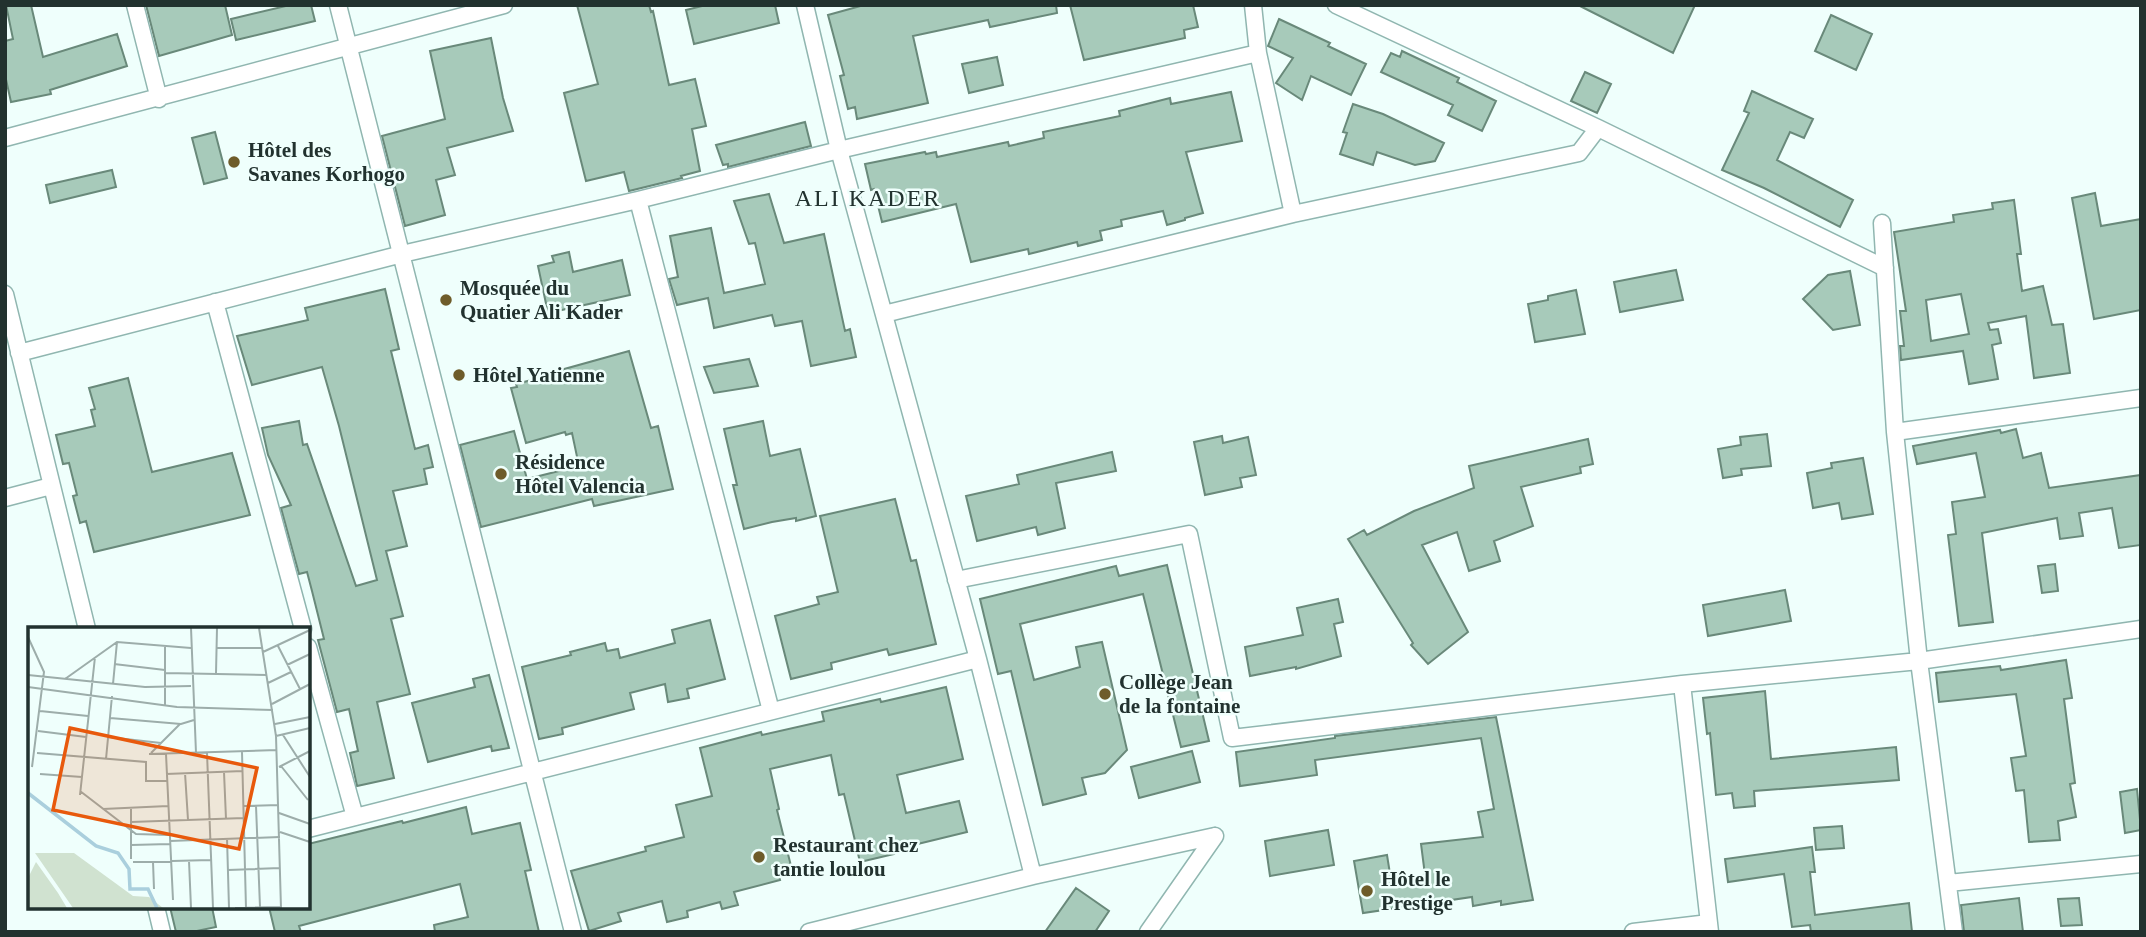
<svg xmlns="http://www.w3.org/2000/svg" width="2146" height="937" viewBox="0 0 2146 937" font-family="Georgia,serif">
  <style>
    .building { fill: #a7caba; stroke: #69897a; stroke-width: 2; fill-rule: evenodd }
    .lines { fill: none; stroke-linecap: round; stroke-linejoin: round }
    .minor-casing { stroke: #90b6b0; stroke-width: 19 }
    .minor { stroke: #fff; stroke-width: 16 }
    .poi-dot { fill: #6e5c2a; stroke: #effffc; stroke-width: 2.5 }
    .labels { text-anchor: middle; stroke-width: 5; stroke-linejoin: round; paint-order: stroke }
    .poi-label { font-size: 21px; font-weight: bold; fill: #22322f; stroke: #effffc; text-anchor: start }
    .quarter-label { font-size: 24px; letter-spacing: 2px; fill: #22322f; stroke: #effffc }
    .inset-river { fill: none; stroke: #aacfdd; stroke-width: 3.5 }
    .inset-road { fill: none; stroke: #9dadaa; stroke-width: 2 }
    .view { fill: #e8590c; fill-opacity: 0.15; stroke: #e8590c; stroke-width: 3.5 }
    .inset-edge { fill: none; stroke: #22322f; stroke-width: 3.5 }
  </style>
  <rect width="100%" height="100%" fill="#effffc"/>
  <!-- building -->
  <path class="building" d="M6,5H31L43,57L117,34L127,66L50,90L51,94L11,102L5,75V41L13,39Z
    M146,5H225L232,35L159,56Z
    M290,5H311L315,21L236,40L231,19Z
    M577,5H649L651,12L653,11L669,85L695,79L706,126L692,129L700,171L681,176L682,178L629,191L624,172L586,181L564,93L598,84Z
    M706,5H775L779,23L694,44L686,10Z
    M864,5H1056L1057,13L990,27L988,20L913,36L928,103L857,119L855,107L848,109L840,76L844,75L828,15Z
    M1070,5H1193L1198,27L1184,30L1185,38L1084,60Z
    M1578,5H1695L1673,53Z
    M1831,15L1872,34L1856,70L1815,51Z
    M1279,19L1330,43L1328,46L1366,64L1351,95L1311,76L1302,100L1276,83L1293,58L1268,46Z
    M491,38L503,98L513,131L447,148L455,175L436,180L445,215L405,226L382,136L445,119L430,51Z
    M1402,51L1459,78L1457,82L1496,101L1482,131L1448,115L1453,105L1381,72L1391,53L1400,57Z
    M997,57L1003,85L969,93L962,64Z
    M1585,72L1611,84L1597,113L1571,101Z
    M1752,91L1813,119L1804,138L1790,132L1777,160L1853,200L1840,227L1764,188L1722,170L1749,113L1744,111Z
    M1231,92L1242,141L1186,152L1203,213L1185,218V220L1167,225L1163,211L1121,220L1122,226L1100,231L1102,240L1078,246L1077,242L1029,254L1028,249L971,262L956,204L882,222L874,189L871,190L865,164L925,152L926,154L936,152L937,157L1008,142L1009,146L1044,138L1043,132L1120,116L1119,111L1170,98L1171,104Z
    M1353,104L1383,114L1444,143L1435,161L1415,165L1377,152L1373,165L1340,154L1347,133L1343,132Z
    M805,122L811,146L728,167V164L723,165L716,145Z
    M215,132L227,178L204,184L192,138Z
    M112,170L116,187L50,203L46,185Z
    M2095,193L2101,226L2141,219V310L2094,319L2072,198Z
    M769,194L784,243L824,234L845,331L850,329L856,357L811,366L802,321L775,326L772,315L714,328L708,298L677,305L669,279L678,277L670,236L711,228L724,293L765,284L755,243L749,244L734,201Z
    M2014,200L2021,254H2017L2022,291L2043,286L2052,325L2063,324L2070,373L2034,378L2026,316L1988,323L1990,330L1998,329L2001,343L1992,345L1998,379L1969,384L1963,351L1901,360L1900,346H1904L1900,311H1906L1894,232L1954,222L1953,215L1993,209L1992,203ZM1961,294L1969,334L1931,341L1926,300Z
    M569,252L573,272L622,260L630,295L548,313L538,266L554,262L552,256Z
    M1676,270L1683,300L1620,312L1614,282Z
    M1850,271L1860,325L1833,330L1803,299L1828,275Z
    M385,289L399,349L391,351L415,449L428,445L433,467L424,469L427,484L393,491L407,546L386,551L403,616L391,619L410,694L377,702L394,778L357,786L350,753L358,751L349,709L337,712L318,640L324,639L312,591L307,572L299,574L281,508L291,505L268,455L262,428L299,421L303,445L307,444L356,586L377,580L339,426L322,367L252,385L237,336L308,320L305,308Z
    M1576,290L1585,334L1535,342L1528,304L1548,300V296Z
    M629,351L651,428L658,426L673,489L594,506L592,499L481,527L460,445L514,431L527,479L579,466L572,433L566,435L565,432L526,443L511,388L517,387L516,384L551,375L550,373Z
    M749,359L758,386L714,393L704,367Z
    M128,378L152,472L232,453L250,515L94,552L86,521L80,523L73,496L77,495L69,463L63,464L56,435L95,426L91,410L95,409L89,388Z
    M763,421L770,456L800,449L816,516L796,521V518L772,522L744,529L733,485H737L724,429Z
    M2016,429L2023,458L2041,453L2049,488L2141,475V545L2119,548L2112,508L2079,513L2083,536L2060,539L2057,518L1982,533L1993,622L1959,626L1948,535L1956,534L1952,502L1985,497L1976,453L1917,464L1913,446L2000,430L2001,433Z
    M1767,434L1771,466L1741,469L1742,475L1723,478L1718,449L1741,445L1740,437Z
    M1222,436L1223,443L1248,437L1256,475L1240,478L1242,487L1205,495L1194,442Z
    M1588,439L1593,464L1580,467L1581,473L1521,487L1533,526L1494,541L1500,561L1469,571L1457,532L1422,545L1468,632L1428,664L1411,645L1413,643L1348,539L1364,530L1367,535L1414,511L1474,488L1469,466Z
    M1112,452L1116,471L1056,483L1065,528L1038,535L1036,527L977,541L966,496L1019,484L1017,475Z
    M1863,458L1873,514L1842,519L1839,503L1813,508L1807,473L1832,468L1831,463Z
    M895,499L911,561L916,560L936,644L889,655L887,649L831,663L832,669L791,679L775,616L819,604L817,597L838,592L820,516Z
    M2055,564L2058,591L2042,593L2038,566Z
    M1167,565L1209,741L1181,747L1143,594L1020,624L1034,680L1080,667L1076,647L1102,642L1127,750L1105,773L1082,778L1086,794L1043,805L1011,671L998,674L980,599L1116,566L1119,576Z
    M1785,590L1791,621L1708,636L1703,605Z
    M1338,599L1343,622L1334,624L1341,656L1296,669V667L1250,676L1245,647L1303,635L1297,608Z
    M710,620L725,679L687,689L689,698L668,702L665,684L630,693L634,709L562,728L563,734L539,739L522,667L571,655L570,652L605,643L607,651L618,649L620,658L675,643L672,630Z
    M2066,660L2072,698L2064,699L2075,783L2070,784L2076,817L2058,821L2060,840L2029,842L2024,790L2016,791L2011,758L2026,756L2016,694L1939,702L1936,673L2000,666L2001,670Z
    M489,675L509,748L492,751L491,746L428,762L412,703L475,687L473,679Z
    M946,687L963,759L897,775L906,813L959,801L967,832L893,850L894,854L860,862L844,794L839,795L831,755L770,769L779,809L777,810L791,866L777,870L780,880L734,892L738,905L722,909L720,902L687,911L688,917L667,922L662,901L618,913L621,921L589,931L571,871L646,851L645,847L684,837L676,805L712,796L700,748L761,732L762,735L824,721L822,712L880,699L881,702Z
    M1765,691L1771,759L1896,747L1899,780L1754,791L1755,806L1734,808L1732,793L1716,795L1710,733L1707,734L1703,698Z
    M1496,717L1533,900L1501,905V901L1473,906L1472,897L1363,913L1354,861L1387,855L1391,880L1425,875L1421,844L1483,837L1478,812L1494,809L1481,738L1315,760L1317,775L1240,786L1236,752L1335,738V736Z
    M1192,751L1200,782L1139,798L1131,767Z
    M2137,789L2141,830L2125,833L2120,792Z
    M466,807L472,834L520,823L531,870L525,871L539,932H435L434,925L468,917L460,884L299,926L301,932H275L269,907H308V844L402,821L403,823Z
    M1842,826L1844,848L1816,850L1814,828Z
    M1328,830L1334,865L1270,876L1265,841Z
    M1812,847L1815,872H1810L1815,915L1909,903L1912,932H1811L1810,925L1792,927L1784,874L1728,882L1725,859Z
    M1076,888L1109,911L1095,932H1045Z
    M2019,898L2023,932H1964L1961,905Z
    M2079,898L2082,925L2061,926L2058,899Z
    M170,907H212L216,927L192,932H176Z"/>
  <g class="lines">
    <!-- minor casing -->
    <g class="minor-casing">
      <path id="minor" d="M135,5L159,99
        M338,5L573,932
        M805,5L839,150L978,659L1033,876
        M1253,5L1258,53L1293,214
        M1336,5L1598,128L1885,268
        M5,138L504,5
        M638,200L771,711
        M1882,223L1895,432L1919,661L1954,932
        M5,294L87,629
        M215,302L303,629
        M884,314L1293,214L1579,153L1598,128
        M19,353L402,254L638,200L839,150L1258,53
        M1895,432L2141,398
        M5,498L51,486
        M956,580L1189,534L1232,738L1682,684L1919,661L2141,629
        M308,647L355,817
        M1682,684L1710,932
        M308,829L978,659
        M1948,883L2141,864
        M156,907L162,932
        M809,932L1033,876L1215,836
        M1148,932L1215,836
        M1633,932L1709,923"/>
    </g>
    <!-- minor -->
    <use href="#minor" class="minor"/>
  </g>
  <!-- markers -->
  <g class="poi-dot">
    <circle cx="234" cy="162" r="7"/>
    <circle cx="446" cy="300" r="7"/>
    <circle cx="459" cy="375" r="7"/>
    <circle cx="501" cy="474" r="7"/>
    <circle cx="1105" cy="694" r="7"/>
    <circle cx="759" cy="857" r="7"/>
    <circle cx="1367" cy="891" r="7"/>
  </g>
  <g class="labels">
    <!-- poi labels -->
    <g class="poi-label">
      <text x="248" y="157">Hôtel des<tspan x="248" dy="24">Savanes Korhogo</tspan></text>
      <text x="460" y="295">Mosquée du<tspan x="460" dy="24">Quatier Ali Kader</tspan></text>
      <text x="473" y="382">Hôtel Yatienne</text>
      <text x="515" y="469">Résidence<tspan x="515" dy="24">Hôtel Valencia</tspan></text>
      <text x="1119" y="689">Collège Jean<tspan x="1119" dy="24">de la fontaine</tspan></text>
      <text x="773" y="852">Restaurant chez<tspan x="773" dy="24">tantie loulou</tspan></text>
      <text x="1381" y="886">Hôtel le<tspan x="1381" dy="24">Prestige</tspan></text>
    </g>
    <!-- quarter labels -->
    <g class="quarter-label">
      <text x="868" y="206">ALI KADER</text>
    </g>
  </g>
  <!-- overview -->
  <g transform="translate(28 627)">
    <rect width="282" height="282" fill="#effffc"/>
    <path d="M7,226H46L105,269L121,270L135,281H45ZM8,235L30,266L39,281H0V251Z" fill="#d0e2d0"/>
    <path class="inset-river" d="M0,166L68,219L90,226L101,242L102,262H120L129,281"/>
    <path class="inset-road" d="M163,1L168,126M231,1L248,109L253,281M0,10L16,45L4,140M250,19L272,62M188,21H234M235,25L282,3M86,37L137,43M259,38L282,27M137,46L239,48M188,46L189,1M0,48L117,60L163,59M37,52L89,15L163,21M240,56L263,45M85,57L89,15M0,60L149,80L245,83M244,77L282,57M137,78V20M12,84L60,89M82,91L153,97L166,93M247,97L282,90M10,104L58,110M255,108L282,150M248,109L282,101M80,110L133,116M214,125L218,281M9,126L118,135V154H139M123,126L152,97M179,126L185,281M121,127L249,123M138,127L145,273M78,132L84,69M253,139L280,173M251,140L282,124M196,145L198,192M157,146L160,193M12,147L54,150M138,147L215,144M52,164L108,207L141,208M52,168L67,30M216,179L251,178M228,179L232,280M103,180V232M75,182L140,179M251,186L282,197M103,195L216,191M252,205L282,215M199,211L201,281M142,214L252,210M103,218L142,217M161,234L163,281M105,235L183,233M125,235L126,262M200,243L252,241M207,281L253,280"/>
    <path class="view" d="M42,101L229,141L211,222L25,183Z"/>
    <rect width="282" height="282" class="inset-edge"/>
  </g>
  <!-- border -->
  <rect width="2146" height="937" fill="none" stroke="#22322f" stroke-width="14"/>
</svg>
